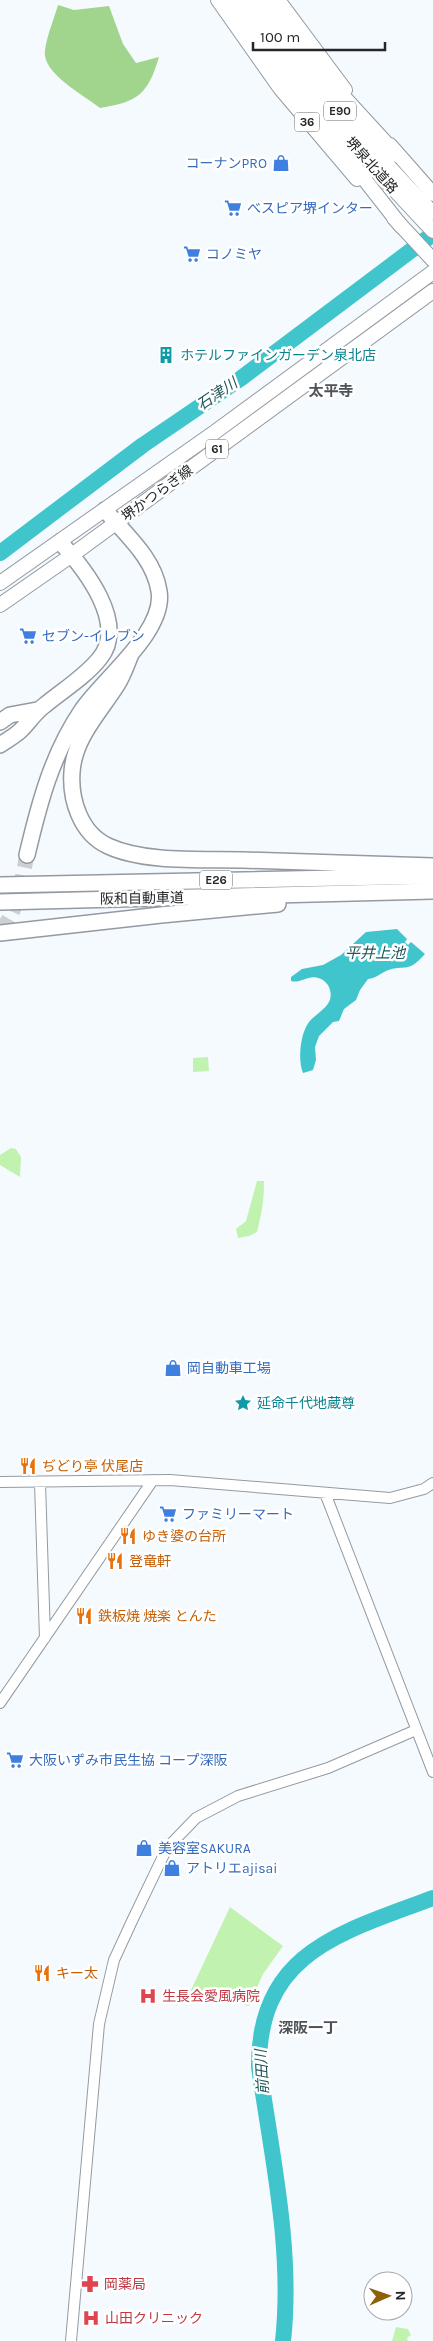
<svg xmlns="http://www.w3.org/2000/svg" width="433" height="2341" viewBox="0 0 433 2341" font-family="Karla,'Noto Sans JP',sans-serif">
  <style>
    .green { fill: #c2f2b0 }
    .forest { fill: #a1d58d }
    .water { fill: #41c5cc }
    .lines { fill: none; stroke-linecap: round; stroke-linejoin: round }
    .river { stroke: #41c5cc; stroke-width: 16 }
    .motorway-tunnel { stroke: #cbd0d4; stroke-width: 15; stroke-dasharray: 15 8; stroke-linecap: butt }
    .tertiary-casing { stroke: #939aa1; stroke-width: 12 }
    .primary-casing { stroke: #939aa1; stroke-width: 16 }
    .trunk-casing { stroke: #939aa1; stroke-width: 16 }
    .motorway-casing { stroke: #939aa1; stroke-width: 18 }
    .tertiary { stroke: #fff; stroke-width: 10 }
    .primary { stroke: #fff; stroke-width: 14 }
    .trunk { stroke: #fff; stroke-width: 14 }
    .motorway { stroke: #fff; stroke-width: 15 }
    .labels { text-anchor: middle; stroke-width: 5; stroke-linejoin: round; paint-order: stroke }
    .shield { fill: #fff; stroke: #666869; stroke-width: 1 }
    .shield-label { font-size: 12px; font-weight: bold; fill: #242729 }
    .shop-label { font-size: 14px; fill: #366cbe; stroke: #fff; text-anchor: start }
    .street-label { font-size: 14px; fill: #242729; stroke: #fff }
    .culture-label { font-size: 14px; fill: #0d838f; stroke: #fff; text-anchor: start }
    .food-label { font-size: 14px; fill: #c56008; stroke: #fff; text-anchor: start }
    .health-label { font-size: 14px; fill: #be3a42; stroke: #fff; text-anchor: start }
    .neighbourhood-label { font-size: 15px; font-weight: bold; fill: #4b5258; stroke: #fff }
    .water-label { font-size: 15px; font-style: italic; fill: #21575a; stroke: #fff }
  </style>
  <rect width="100%" height="100%" fill="#f5faff"/>
  <!-- green -->
  <path class="green" d="M208,1057L209,1071L193,1072V1058Z
    M11,1148L16,1149L21,1157L20,1177L0,1165V1155Z
    M257,1181H264C264,1202 262,1211 257,1232L249,1236L238,1238L236,1229L246,1221Z
    M230,1907L283,1946L263,1974L249,2006L190,1992Z
    M396,2327L408,2329L411,2335L407,2338L408,2341H392Z"/>
  <!-- forest -->
  <path class="forest" d="M58,5L74,10L109,6L123,44L136,63L159,57C148,94 138,102 100,108C84,95 41,73 45,50C47,35 54,19 58,5Z"/>
  <!-- water -->
  <path class="water" d="M397,929L407,939L405,942L408,945L411,942L425,954C406,975 406,963 386,971C379,974 377,978 368,979L360,990L356,1000L344,1009L339,1021L333,1022L319,1036L315,1047L316,1060L313,1070L303,1073C298,1061 300,1039 306,1027C312,1013 335,1008 330,990C329,985 325,981 321,979C309,973 301,984 291,981V977L302,969L323,965L341,955L366,932Z"/>
  <g class="lines">
    <!-- river -->
    <path class="river" d="M0,553L143,445L240,379L433,234
      M283,2341C293,2250 272,2157 259,2067C258,1951 344,1932 433,1898"/>
    <!-- motorway-tunnel -->
    <path class="motorway-tunnel" d="M0,931C19,910 21,882 27,855"/>
    <!-- tertiary casing -->
    <g class="tertiary-casing">
      <path id="tertiary" d="M0,1482L170,1480L390,1498L424,1489L433,1483
        M40,1483L45,1638
        M325,1493L433,1772
        M0,1703L153,1480
        M71,2341L99,2024L114,1960L132,1921L167,1848L196,1818L238,1796L328,1768L416,1730"/>
    </g>
    <!-- primary casing -->
    <g class="primary-casing">
      <path id="primary" d="M218,0L280,88L357,179
        M278,0L345,90
        M390,145L433,194
        M394,218L433,260
        M0,583L215,432L433,272
        M0,605L72,555L433,291"/>
    </g>
    <!-- trunk casing -->
    <g class="trunk-casing">
      <path id="trunk" d="M231,0L285,78L401,226
        M242,0C298,84 364,158 433,231
        M257,0C309,77 368,147 433,213
        M268,0L321,72L397,155"/>
    </g>
    <!-- motorway casing -->
    <g class="motorway-casing">
      <path id="motorway" d="M131,654C127,664 123,676 117,685C100,712 74,738 72,772C70,799 80,833 108,846C145,863 202,859 243,860C306,862 370,864 433,866
        M0,722L10,715L37,710
        M0,745C7,740 15,736 21,730C30,721 35,712 45,705C63,690 85,677 100,658C128,623 84,568 60,542
        M27,855C39,804 52,754 82,710C104,678 166,631 159,591C154,558 126,535 105,510
        M0,885L433,876
        M0,902L433,891
        M0,933L161,915L278,904"/>
    </g>
    <!-- tertiary -->
    <use href="#tertiary" class="tertiary"/>
    <!-- primary -->
    <use href="#primary" class="primary"/>
    <!-- trunk -->
    <use href="#trunk" class="trunk"/>
    <!-- motorway -->
    <use href="#motorway" class="motorway"/>
  </g>
  <!-- icons -->
  <defs>
    <g id="shop-bare" transform="scale(1.35)"><path d="M-5-2.5h2.3a2.7 3.5 0 0 1 5.4 0H5L5.5 6h-11ZM-1.5-2.5h3a1.5 2.3 0 0 0-3 0Z" fill="#3f7fe0" stroke="#fff" stroke-width="2.5" paint-order="stroke"/></g>
    <g id="supermarket-bare" transform="scale(1.35)"><path d="M-6-5.5h2.5l.6 2H6L4.5 2H-2.5L-4.4-4H-6ZM-1.5 3.2a1.3 1.3 0 1 0 .1 0ZM3 3.2a1.3 1.3 0 1 0 .1 0Z" fill="#3f7fe0" stroke="#fff" stroke-width="2.5" paint-order="stroke"/></g>
    <g id="building-bare" transform="scale(1.35)"><path d="M-4-6H4V6H1V3H-1V6H-4ZM-2.5-4.3h1.7v1.8h-1.7ZM.8-4.3h1.7v1.8H.8ZM-2.5-1h1.7V.8h-1.7ZM.8-1h1.7V.8H.8Z" fill="#0f9aa8" stroke="#fff" stroke-width="2.5" paint-order="stroke"/></g>
    <g id="sight-bare" transform="scale(1.35)"><path d="M0-6L1.8-2.2L6-1.7L2.9 1.2L3.7 5.4L0 3.3L-3.7 5.4L-2.9 1.2L-6-1.7L-1.8-2.2Z" fill="#0f9aa8" stroke="#fff" stroke-width="2.5" paint-order="stroke"/></g>
    <g id="restaurant-bare" transform="scale(1.35)"><path d="M-5-6h1v4h1v-4h1v4h1v-4h1v5L-1.5 .5V6h-2V.5L-5-1ZM5-6V6H3V1.5H1.5Q1.5-4 5-6Z" fill="#e8710a" stroke="#fff" stroke-width="2.5" paint-order="stroke"/></g>
    <g id="hospital-bare" transform="scale(1.35)"><path d="M-5-5h3v3.5h4V-5h3V5h-3V1.5h-4V5h-3Z" fill="#e0444e" stroke="#fff" stroke-width="2.5" paint-order="stroke"/></g>
    <g id="pharmacy-bare" transform="scale(1.35)"><path d="M-2-6h4v4h4v4h-4v4h-4v-4h-4v-4h4Z" fill="#e0444e" stroke="#fff" stroke-width="2.5" paint-order="stroke"/></g>
  </defs>
  <g fill-rule="evenodd">
    <use href="#shop-bare" x="281" y="163"/>
    <use href="#supermarket-bare" x="233" y="208"/>
    <use href="#supermarket-bare" x="192" y="254"/>
    <use href="#building-bare" x="166" y="355"/>
    <use href="#supermarket-bare" x="28" y="636"/>
    <use href="#shop-bare" x="173" y="1368"/>
    <use href="#sight-bare" x="243" y="1403"/>
    <use href="#restaurant-bare" x="28" y="1466"/>
    <use href="#supermarket-bare" x="168" y="1514"/>
    <use href="#restaurant-bare" x="128" y="1536"/>
    <use href="#restaurant-bare" x="115" y="1561"/>
    <use href="#restaurant-bare" x="84" y="1616"/>
    <use href="#supermarket-bare" x="15" y="1760"/>
    <use href="#shop-bare" x="144" y="1848"/>
    <use href="#shop-bare" x="172" y="1868"/>
    <use href="#restaurant-bare" x="42" y="1973"/>
    <use href="#hospital-bare" x="148" y="1996"/>
    <use href="#pharmacy-bare" x="90" y="2284"/>
    <use href="#hospital-bare" x="91" y="2318"/>
  </g>
  <g class="labels">
    <!-- shield labels -->
    <g class="shield">
      <rect x="324" y="101.5" width="32" height="19" rx="4"/>
      <rect x="294.5" y="112.5" width="25" height="19" rx="4"/>
      <rect x="206" y="439.5" width="22" height="19" rx="4"/>
      <rect x="200" y="870.5" width="32" height="19" rx="4"/>
    </g>
    <g class="shield-label">
      <text x="340" y="115">E90</text>
      <text x="307" y="126">36</text>
      <text x="217" y="453">61</text>
      <text x="216" y="884">E26</text>
    </g>
    <!-- shop labels -->
    <g class="shop-label">
      <text x="267" y="168" text-anchor="end">コーナンPRO</text>
      <text x="247" y="213">べスピア堺インター</text>
      <text x="206" y="259">コノミヤ</text>
      <text x="42" y="641">セブン-イレブン</text>
      <text x="187" y="1373">岡自動車工場</text>
      <text x="182" y="1519">ファミリーマート</text>
      <text x="29" y="1765">大阪いずみ市民生協 コープ深阪</text>
      <text x="158" y="1853">美容室SAKURA</text>
      <text x="186" y="1873">アトリエajisai</text>
    </g>
    <!-- street labels -->
    <g class="street-label">
      <text transform="translate(372 165) rotate(48)" y="5">堺泉北道路</text>
      <text transform="translate(157 493) rotate(-36)" y="5">堺かつらぎ線</text>
      <text transform="translate(142 898) rotate(-1)" y="5">阪和自動車道</text>
    </g>
    <!-- culture labels -->
    <g class="culture-label">
      <text x="180" y="360">ホテルファインガーデン泉北店</text>
      <text x="257" y="1408">延命千代地蔵尊</text>
    </g>
    <!-- food labels -->
    <g class="food-label">
      <text x="42" y="1471">ぢどり亭 伏尾店</text>
      <text x="142" y="1541">ゆき婆の台所</text>
      <text x="129" y="1566">登竜軒</text>
      <text x="98" y="1621">鉄板焼 焼楽 とんた</text>
      <text x="56" y="1978">キー太</text>
    </g>
    <!-- health labels -->
    <g class="health-label">
      <text x="162" y="2001">生長会愛風病院</text>
      <text x="104" y="2289">岡薬局</text>
      <text x="105" y="2323">山田クリニック</text>
    </g>
    <!-- neighbourhood labels -->
    <g class="neighbourhood-label">
      <text x="331" y="396">太平寺</text>
      <text x="308" y="2033">深阪一丁</text>
    </g>
    <!-- water labels -->
    <g class="water-label">
      <text transform="translate(217 394) rotate(-34)" y="5">石津川</text>
      <text x="375" y="958">平井上池</text>
      <text transform="translate(262 2072) rotate(-93)" y="5">前田川</text>
    </g>
  </g>
  <!-- north arrow -->
  <g transform="translate(388 2296) rotate(88)"><circle r="24" fill="#ffffff" stroke="#a7a9a9"/>
  <path d="M0-4L9 19L0 12L-9 19Z" fill="#8e6009"/>
  <text y="-8" font-size="14" font-weight="bold" text-anchor="middle" fill="#242729">N</text>
  </g>
  <!-- scale -->
  <path d="M253 42v8h132v-8" fill="none" stroke="#242729" stroke-width="2.5"/>
  <text x="260" y="42" font-size="15" fill="#242729" stroke="#ffffff" stroke-width="4" paint-order="stroke">100 m</text>
</svg>
